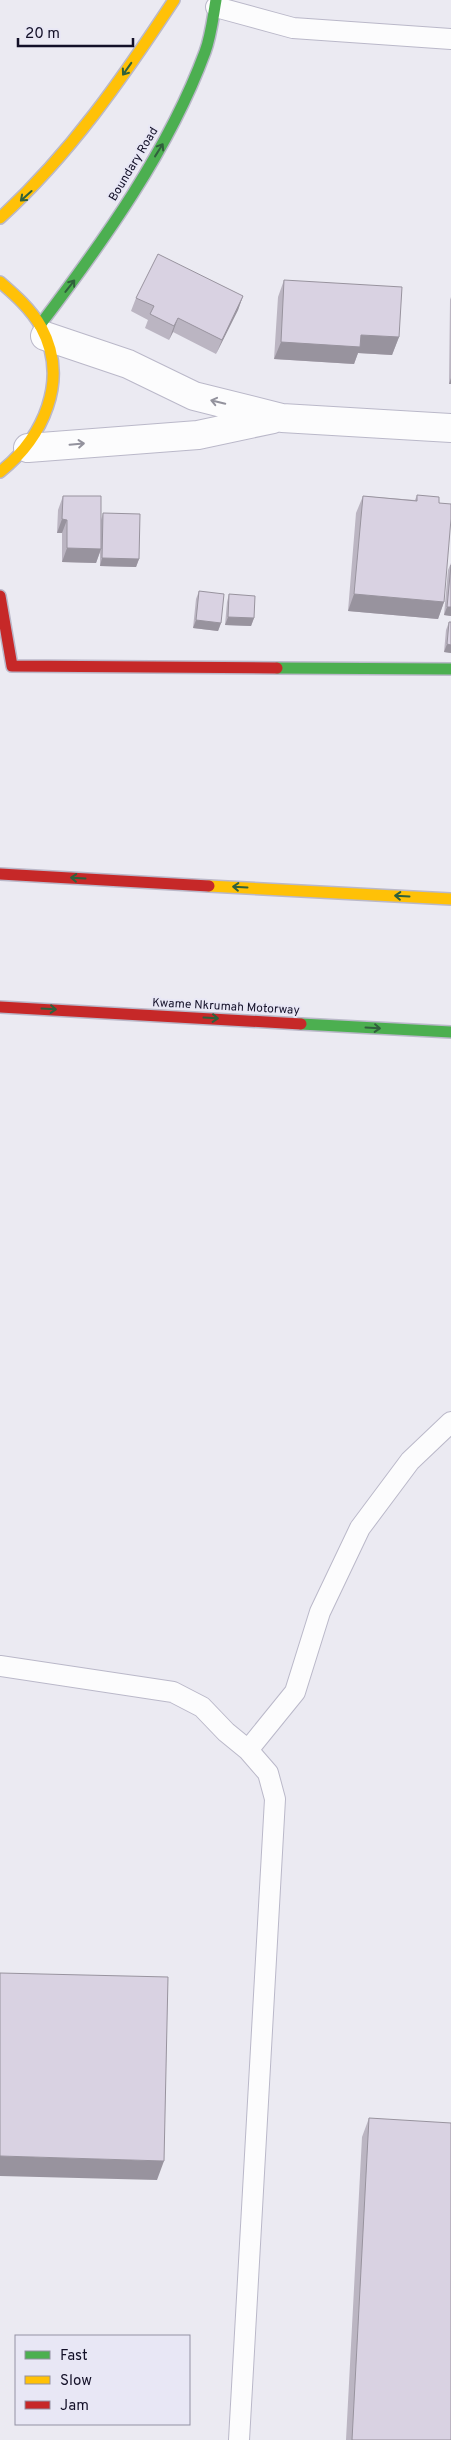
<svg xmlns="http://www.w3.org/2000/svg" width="451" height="2440" viewBox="0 0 451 2440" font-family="Overpass,sans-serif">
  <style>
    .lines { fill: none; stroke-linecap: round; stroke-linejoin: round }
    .lane-casing { stroke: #bab8c9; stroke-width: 22 }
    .street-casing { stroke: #bab8c9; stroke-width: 30 }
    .fast-casing { stroke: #bab8c9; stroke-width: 14 }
    .slow-casing { stroke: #bab8c9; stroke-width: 14 }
    .jam-casing { stroke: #bab8c9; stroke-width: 14 }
    .lane { stroke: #fcfcfd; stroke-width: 20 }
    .street { stroke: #fcfcfd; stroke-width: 28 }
    .fast { stroke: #4caf50; stroke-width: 11 }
    .slow { stroke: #ffc107; stroke-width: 11 }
    .jam { stroke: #c62828; stroke-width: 11 }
    .wall { fill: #bbb5c2 }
    .shaded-wall { fill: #98939e }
    .building { fill: #d9d2e2; stroke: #98939e }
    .oneway { stroke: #30603c }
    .oneway2 { stroke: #93929d }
    .labels { text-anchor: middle; stroke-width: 4; stroke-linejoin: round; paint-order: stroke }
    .street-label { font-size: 12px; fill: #131028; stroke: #e8e7f5 }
  </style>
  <rect width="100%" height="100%" fill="#ebeaf2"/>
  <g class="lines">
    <!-- lane casing -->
    <g class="lane-casing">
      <path id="lane" d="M216,7L293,28L451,39
        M0,1666L173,1692L202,1707L226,1732L248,1750L268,1773L275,1799L239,2440
        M248,1750L295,1692L320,1612L360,1528L410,1461L451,1422"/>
    </g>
    <!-- street casing -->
    <g class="street-casing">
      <path id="street" d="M45,336L128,364L194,396L282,418L451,428
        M28,448L198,435L273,419"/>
    </g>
    <!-- fast casing -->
    <g class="fast-casing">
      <path id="fast" d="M40,325C103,242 169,150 205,52C211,36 213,17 216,0
        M277,668L451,669
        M301,1024L451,1032"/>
    </g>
    <!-- slow casing -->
    <g class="slow-casing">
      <path id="slow" d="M0,218C70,154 122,79 174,0
        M0,282C15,295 31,309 41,327C70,380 43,438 0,472
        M209,886L451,899"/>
    </g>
    <!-- jam casing -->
    <g class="jam-casing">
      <path id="jam" d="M0,596L12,666L277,668
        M0,874L209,886
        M0,1007L301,1024"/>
    </g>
    <!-- lane -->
    <use href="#lane" class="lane"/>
    <!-- street -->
    <use href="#street" class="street"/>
    <!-- fast -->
    <use href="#fast" class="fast"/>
    <!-- slow -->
    <use href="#slow" class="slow"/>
    <!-- jam -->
    <use href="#jam" class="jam"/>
  </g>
  <!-- wall -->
  <path class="wall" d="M284,280L399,337L392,355L358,353L354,364L274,359L278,297Z
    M243,296L238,310L216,354L173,332L169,340L145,328L148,320L131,311L136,298Z
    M451,297V384H449L450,300Z
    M417,495L439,503L444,602L438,619L348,611L356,513L363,496L415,500Z
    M63,496L101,520L103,513L139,559L136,567L100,566V552L96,563L62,562V533H57L58,510Z
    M451,563V616L444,615L448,570Z
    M199,591L221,623L218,631L193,628L196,599Z
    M229,594L254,618L251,626L225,625L227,602Z
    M449,622L451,653L444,652L446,630Z
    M369,2118L451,2440H346L362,2137Z"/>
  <!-- shaded-wall -->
  <path class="shaded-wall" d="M243,296L238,310L216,354L222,340Z
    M178,318L173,332L169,340L174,326Z
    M361,335L399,337L392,355L358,353L354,364L274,359L281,342Z
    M451,378V384H449Z
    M62,519L67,520L62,533H57Z
    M67,548L101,549L96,563L62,562Z
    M102,558L139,559L136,567L100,566Z
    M354,594L444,602L438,619L348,611Z
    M447,607H451V616L444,615Z
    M228,617L254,618L251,626L225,625Z
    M196,620L221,623L218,631L193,628Z
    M447,644L451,645V653L444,652Z
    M0,2156L164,2161L157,2180L0,2176Z"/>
  <!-- building -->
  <path class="building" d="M158,254L243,296L222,340L178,318L174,326L150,314L154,306L136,298Z
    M284,280L402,287L399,337L361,335L360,347L281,342Z
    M417,495L439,497V503L451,504V519L444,602L354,594L363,496L417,501Z
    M63,496H101V549L67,548V520L62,519Z
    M103,513L140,514L139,559L102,558Z
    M451,565V607H447Z
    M199,591L224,594L221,623L196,620Z
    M229,594L255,596L254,618L228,617Z
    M449,622H451V645L447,644Z
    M0,1973L168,1977L164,2161L0,2156Z
    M369,2118L451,2123V2440H352Z"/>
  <!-- one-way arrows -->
  <defs><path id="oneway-shaft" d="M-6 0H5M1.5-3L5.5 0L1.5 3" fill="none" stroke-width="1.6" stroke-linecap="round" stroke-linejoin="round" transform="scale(1.25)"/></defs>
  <g class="oneway">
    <use href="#oneway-shaft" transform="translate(127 69) rotate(125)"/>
    <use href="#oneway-shaft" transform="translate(159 150) rotate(-58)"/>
    <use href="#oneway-shaft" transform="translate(26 196) rotate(138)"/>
    <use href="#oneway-shaft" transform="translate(70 286) rotate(-52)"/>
    <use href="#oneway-shaft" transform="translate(78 878) rotate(-177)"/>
    <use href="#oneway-shaft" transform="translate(240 887) rotate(-177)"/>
    <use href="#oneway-shaft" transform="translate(402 896) rotate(-177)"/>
    <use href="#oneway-shaft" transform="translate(49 1009) rotate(3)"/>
    <use href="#oneway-shaft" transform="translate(211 1018) rotate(3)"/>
    <use href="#oneway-shaft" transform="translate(373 1028) rotate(3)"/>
  </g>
  <g class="oneway2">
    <use href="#oneway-shaft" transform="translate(218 402) rotate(-166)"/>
    <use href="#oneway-shaft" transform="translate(77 444) rotate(-5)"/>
  </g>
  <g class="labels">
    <!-- street labels -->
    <g class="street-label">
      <text transform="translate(133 164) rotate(-59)" y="4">Boundary Road</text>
      <text transform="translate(226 1006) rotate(3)" y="4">Kwame Nkrumah Motorway</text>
    </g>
  </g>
  <!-- legend -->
  <rect x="15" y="2335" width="175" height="90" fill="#e8e7f5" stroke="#9391a3"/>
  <rect x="25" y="2351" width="25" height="8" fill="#4caf50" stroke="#9391a3"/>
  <text x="60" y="2360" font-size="15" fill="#131028">Fast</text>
  <rect x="25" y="2376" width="25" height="8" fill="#ffc107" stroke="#9391a3"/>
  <text x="60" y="2385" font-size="15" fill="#131028">Slow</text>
  <rect x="25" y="2401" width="25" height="8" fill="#c62828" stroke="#9391a3"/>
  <text x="60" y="2410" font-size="15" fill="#131028">Jam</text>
  <!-- scale -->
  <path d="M18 38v8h115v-8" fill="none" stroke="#131028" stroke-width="2.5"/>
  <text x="25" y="38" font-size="15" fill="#131028" stroke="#e8e7f5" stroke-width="4" paint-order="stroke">20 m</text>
</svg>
